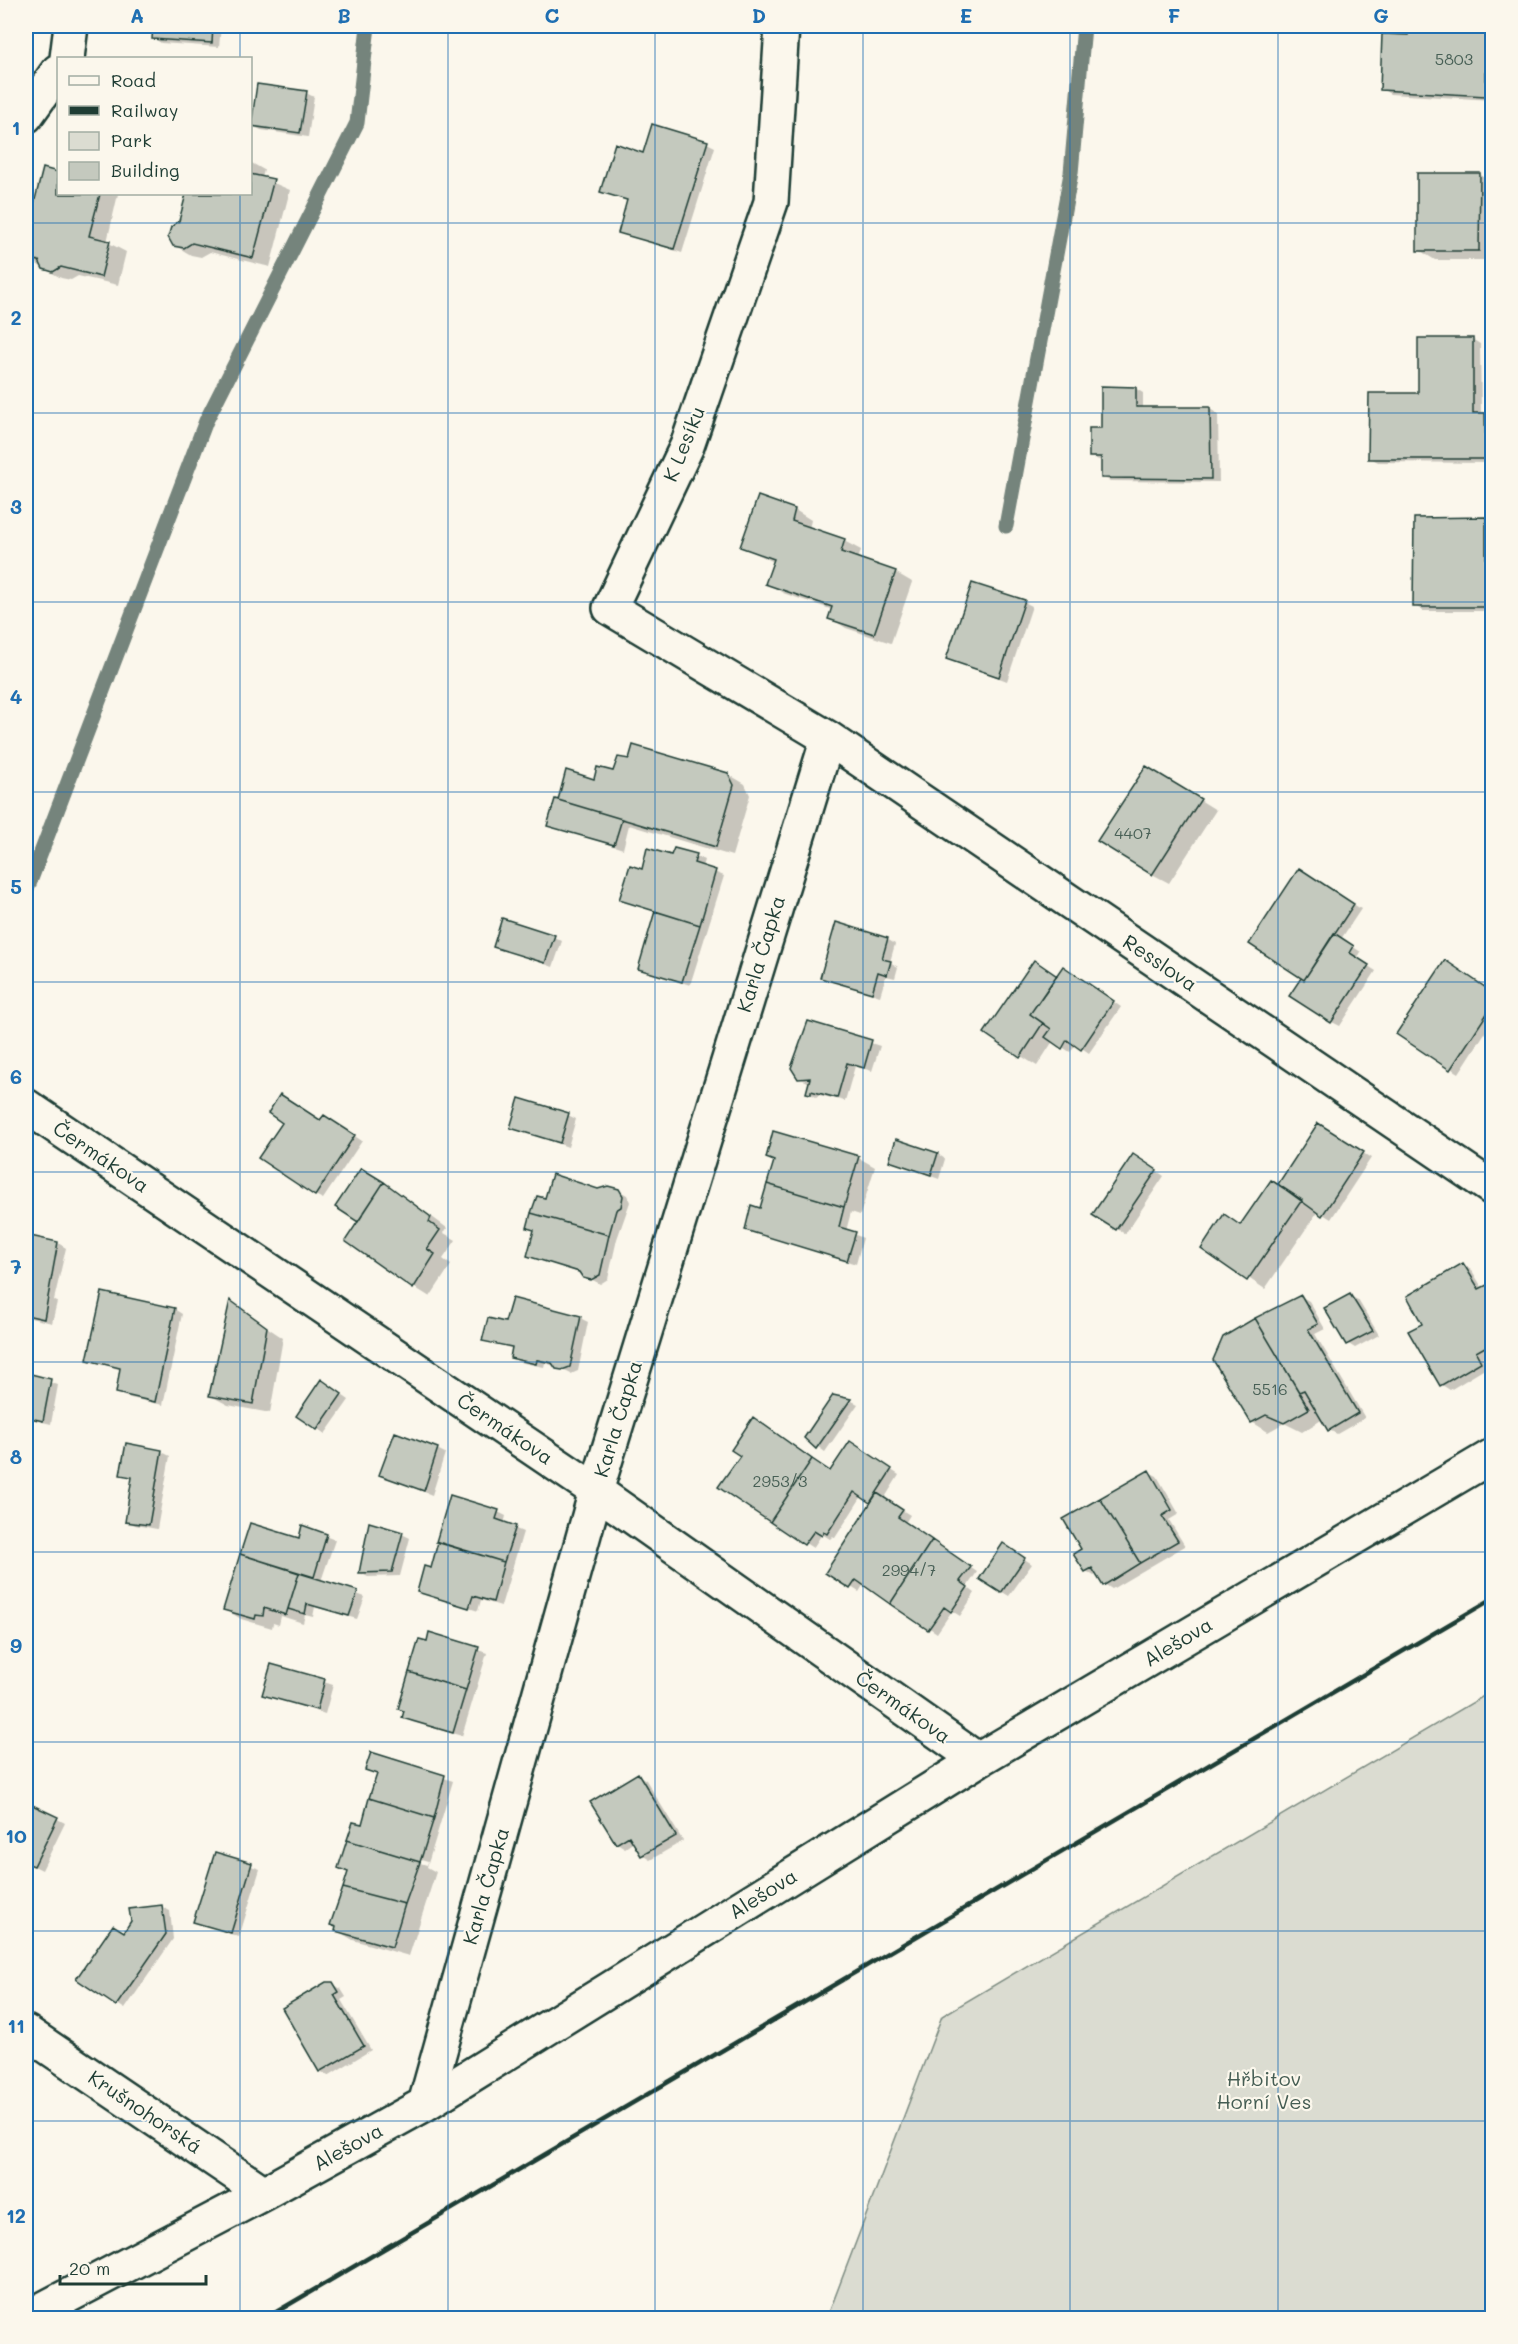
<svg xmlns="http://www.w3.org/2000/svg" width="1518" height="2344" viewBox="0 0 1518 2344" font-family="Mali,sans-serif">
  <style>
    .green { fill: #dbdcd1; stroke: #7d8c82; stroke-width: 1.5 }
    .shadow { fill: #0003; fill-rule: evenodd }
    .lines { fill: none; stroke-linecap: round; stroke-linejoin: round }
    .stream { stroke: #74847b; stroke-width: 15 }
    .building { fill: #c4c9be; stroke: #1f3d34; stroke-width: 1.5 }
    .minor-casing { stroke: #1f3d34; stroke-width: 38 }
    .minor { stroke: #fbf7ec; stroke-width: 33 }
    .rail { stroke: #1f3d34; stroke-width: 4.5 }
    .grid { fill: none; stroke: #1f6fb2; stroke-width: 1.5; stroke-opacity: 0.55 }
    .labels { text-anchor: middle; stroke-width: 4.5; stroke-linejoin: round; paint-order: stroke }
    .number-label { font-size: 16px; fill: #486056 }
    .street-label { font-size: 20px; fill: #1f3d34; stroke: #fbf7ec }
    .park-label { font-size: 20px; fill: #455d53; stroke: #fbf7ec }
    .neatline { fill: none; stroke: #1f6fb2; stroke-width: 2 }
    .grid-label { font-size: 20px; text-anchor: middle; font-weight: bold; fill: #1f6fb2 }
  </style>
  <rect width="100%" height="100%" fill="#fbf7ec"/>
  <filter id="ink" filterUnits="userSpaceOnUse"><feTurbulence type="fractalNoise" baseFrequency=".0167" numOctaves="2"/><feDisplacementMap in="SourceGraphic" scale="12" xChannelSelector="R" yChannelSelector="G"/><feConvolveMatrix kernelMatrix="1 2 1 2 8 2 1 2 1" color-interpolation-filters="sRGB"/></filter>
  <g filter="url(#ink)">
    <!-- green -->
    <path class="green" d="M1492,1691V2318H827L942,2016Z"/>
    <!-- shadow -->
    <path class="shadow" d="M154,26H221L219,47L161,43L153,38Z
      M1410,26H1492V100L1390,94L1382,89L1410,37Z
      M306,93L314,97L308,137L261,130L253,126Z
      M707,143L715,147L682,253L620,232L629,202L601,191L644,154Z
      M250,162L264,170L262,178L290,190L270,267L210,252L201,257L191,255L174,245L187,194H250Z
      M44,170L58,174V194H118L107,242L126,252L118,285L78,276L71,280L61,278L26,258V241Z
      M1479,174L1492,182V260H1435L1419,250Z
      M1472,339L1480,344L1481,414L1492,419V463L1378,462L1370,458L1420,395Z
      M1135,388L1143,393V409H1210L1218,414L1219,482L1110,481L1102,477V461L1090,457Z
      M759,498L795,510L811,520L809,529L844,541L861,550L858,560L895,572L912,582L891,643L846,628L830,618L833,610L783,593L767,583L774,562L742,547Z
      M1486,519L1492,523V611H1423L1415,606Z
      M1024,602L1032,606L1007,681L947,658Z
      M614,773L728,774L745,784L750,795L732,856L629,825L623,849L549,825Z
      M1163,777L1216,810L1169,883L1152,874Z
      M696,856L704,860L702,867L724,876L690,985L640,968L656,912L621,899L672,857Z
      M1307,874L1361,909L1341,939L1361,952L1357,959L1376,971L1340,1026L1332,1022L1303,977Z
      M554,937L562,941L553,967L495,946Z
      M887,939L895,944L890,962L898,967L895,978L886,976L880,996L822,977Z
      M1454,966L1492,993V1022L1459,1073L1451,1068Z
      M1072,973L1121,1007L1089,1053L1076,1044L1070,1052L1053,1041L1037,1066L1021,1056L1058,978Z
      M809,1023L880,1046L872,1071L855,1066L845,1101L819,1095L816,1097L808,1092L810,1083L799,1078Z
      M568,1115L576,1119L568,1147L512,1127Z
      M321,1121H333L362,1141L323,1199L315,1195Z
      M1318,1125L1371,1158L1331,1219L1318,1211L1265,1289L1203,1248L1241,1226L1278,1185Z
      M774,1132L859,1158L875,1167L860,1215L851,1212L846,1231L863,1238L856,1264L746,1229L761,1210L776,1163L767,1158Z
      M938,1154L945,1159L939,1179L890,1161Z
      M1142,1161L1164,1176L1125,1234L1094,1214Z
      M362,1170L401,1194L447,1228L444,1233L456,1240L443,1259L451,1265L430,1297L414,1287L360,1222Z
      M618,1190L627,1195L630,1202L617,1239L608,1279L600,1284L582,1274L529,1256L536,1231L529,1227L546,1200L598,1191Z
      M26,1236L58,1243L66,1248L54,1300L57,1302L52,1323L26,1317Z
      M1463,1264L1471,1269L1483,1289L1492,1285V1351L1483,1357L1488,1367L1450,1390L1442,1385L1424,1325Z
      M1300,1296L1309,1301L1325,1329L1315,1334L1365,1418L1337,1434L1329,1430L1323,1419L1302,1432L1284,1423L1268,1432L1252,1422L1224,1338Z
      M1350,1296L1358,1300L1379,1335L1355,1348L1347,1343Z
      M231,1303L283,1338L270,1413L228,1405L211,1396Z
      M174,1309L182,1314L163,1405L126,1397L118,1393L121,1370L88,1359Z
      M580,1318L588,1322L578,1371L571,1374L555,1366L545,1363L544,1367L519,1362L511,1357L513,1349L484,1340L506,1324Z
      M28,1375L58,1385L51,1424L26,1418Z
      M329,1386L349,1400L325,1434L318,1429Z
      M850,1400L858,1404L825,1452L806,1438Z
      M127,1445L162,1452L170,1456L157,1529L135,1525L127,1521L133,1479L122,1474Z
      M858,1448L899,1475L884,1499L910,1515L905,1523L977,1572L967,1587L975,1593L960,1616L952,1611L937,1633L864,1584L859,1592L827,1572L872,1503L862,1496L835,1538L833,1536L830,1539L822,1534L813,1548L805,1543L831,1472Z
      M437,1449L445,1453L432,1495L381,1475Z
      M1149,1472L1157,1476L1179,1514L1169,1520L1185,1546L1112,1589L1104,1584L1097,1574L1094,1576L1086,1571L1083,1550Z
      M498,1512L506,1516L504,1524L523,1532L501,1606L481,1600L478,1611L419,1591L433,1569Z
      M251,1525L300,1540L303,1527L335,1540L321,1581L365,1597L357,1619L315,1607L313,1617L305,1615L303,1623L281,1616L279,1625L273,1623L272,1628L241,1619L225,1609Z
      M402,1534L410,1538L400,1576L368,1577L360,1573Z
      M1011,1550L1032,1564L1009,1596L981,1579Z
      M430,1634L487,1653L462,1736L412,1722L404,1717L405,1712L399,1708Z
      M272,1665L333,1685L325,1714L264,1694Z
      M372,1754L453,1781L427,1867L436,1872L409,1956L353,1940L336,1930L337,1927L332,1924L350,1873L340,1867L354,1824L363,1825L378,1775L367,1770ZM355,1841L428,1862L427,1865L355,1844Z
      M638,1775L646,1780L683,1841L650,1860L642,1855L634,1842L625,1848L617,1843Z
      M26,1800L36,1806V1808L65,1823L42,1870L26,1862Z
      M216,1854L260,1869L239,1937L195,1921Z
      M162,1907L170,1911L173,1939L125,2009L78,1979L125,1934Z
      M333,1984L341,1989L346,1997L341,2000L371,2050L328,2076L320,2071Z"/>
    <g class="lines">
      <!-- stream -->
      <path class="stream" d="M1006,526L1071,173L1084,26
        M26,892L206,421L357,123L368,26"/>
    </g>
    <!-- building -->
    <path class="building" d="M153,26H213L212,43L152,39Z
      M1409,26H1486V96L1380,90L1382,34L1408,35Z
      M257,84L307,91L300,133L251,126Z
      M652,124L708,141L674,249L618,233L627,200L600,192L615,143L643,153Z
      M43,168L58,172V194H100L89,236L110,241L101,277L61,267L53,272L43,269L39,261L26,258V235Z
      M1417,173H1480L1479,251H1417Z
      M250,174L274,179L253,258L192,243L184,248L173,246L168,237L171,227L179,221L186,194H250Z
      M1418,338H1473V413H1485L1486,459H1368L1369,393H1418Z
      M1101,386L1136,387V407H1210L1211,479L1101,478V457H1089V428H1101Z
      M758,496L795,509L792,521L845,539L841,552L896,571L874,634L828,619L832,607L765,584L774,559L740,547Z
      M1486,517V607H1413L1414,518Z
      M972,583L1025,600L999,677L946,659Z
      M633,745L728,773L734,785L716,847L558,800L566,770L594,779L597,767L613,771L618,757L629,759Z
      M1146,766L1201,799L1152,875L1097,841Z
      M555,799L622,819L614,845L547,826Z
      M647,848L671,855L674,848L697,854L694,863L716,870L700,925L619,900L630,865L642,869Z
      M1299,868L1354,904L1304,980L1249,944Z
      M655,911L700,925L682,982L638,969Z
      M502,918L555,935L545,963L493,947Z
      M836,922L888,938L882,959L891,961L887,975L878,972L872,993L820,978Z
      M1334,933L1354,946L1350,953L1369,965L1331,1023L1289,996L1301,978L1304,980Z
      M1034,960L1057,976L1030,1014L1043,1023L1020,1058L984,1033Z
      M1445,960L1492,992V1006L1450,1070L1396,1034Z
      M1063,966L1114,1001L1081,1050L1067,1040L1062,1049L1045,1037L1051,1029L1030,1014Z
      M808,1021L872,1040L864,1068L847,1063L837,1098L811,1091V1094L806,1093L810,1078L798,1079L791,1068Z
      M280,1094L320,1120L324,1115L355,1135L315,1196L258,1158L282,1123L268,1113Z
      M519,1098L569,1113L560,1143L510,1128Z
      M1318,1123L1364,1152L1322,1216L1278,1184Z
      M773,1131L859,1156L844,1207L767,1184L774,1161L766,1158Z
      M896,1139L938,1153L931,1175L889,1161Z
      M1133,1154L1157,1170L1116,1230L1092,1215Z
      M361,1168L384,1182L358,1222L335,1207Z
      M552,1174L598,1189L608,1186L619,1189L623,1196L621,1207L616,1210L609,1235L531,1213L537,1196L545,1198Z
      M1271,1180L1302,1200L1247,1281L1201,1249L1224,1214L1240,1225Z
      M384,1182L431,1217L429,1222L440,1230L427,1249L435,1254L413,1289L345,1241Z
      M767,1184L844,1207L839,1227L856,1232L847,1261L745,1230L751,1205L760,1208Z
      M531,1213L609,1235L600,1275L591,1280L583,1278L579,1272L527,1256L534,1230L527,1228Z
      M26,1235L58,1242L44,1319L26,1315Z
      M1463,1263L1479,1289L1491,1283L1492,1286V1343L1476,1352L1481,1362L1440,1386L1408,1331L1422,1324L1407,1296Z
      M102,1292L175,1308L155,1402L116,1393L120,1368L87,1360Z
      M1350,1294L1373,1331L1346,1345L1324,1308Z
      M1301,1295L1318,1324L1308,1329L1358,1413L1328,1431L1304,1390L1299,1392L1255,1318Z
      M512,1298L581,1316L570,1367L562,1370L556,1369L552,1363L537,1360L536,1364L510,1358L512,1347L482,1341L488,1318L505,1322Z
      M230,1300L267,1327L253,1404L209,1396Z
      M1255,1318L1309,1409L1284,1423L1266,1415L1251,1423L1213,1360L1223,1337Z
      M27,1373L51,1379L43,1421L26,1417Z
      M321,1379L342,1394L317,1430L296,1416Z
      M833,1395L851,1399L816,1449L804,1438Z
      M753,1417L812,1459L770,1522L718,1487L740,1456L731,1450Z
      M395,1432L438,1448L424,1491L379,1475Z
      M850,1441L892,1469L870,1503L854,1492L827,1534L824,1532L822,1536L814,1531L804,1545L770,1522L812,1459L830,1471Z
      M126,1443L162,1450L149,1525L125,1522L132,1477L120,1475Z
      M1149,1470L1172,1510L1162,1516L1178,1541L1140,1563L1100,1498Z
      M877,1493L903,1510L898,1517L932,1540L890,1604L856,1580L850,1589L825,1573Z
      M450,1495L499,1510L496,1519L516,1526L504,1562L436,1542Z
      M1100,1498L1140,1563L1103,1586L1092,1568L1085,1572L1073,1554L1081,1549L1063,1519Z
      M369,1522L403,1532L392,1572L359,1573Z
      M250,1523L299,1538L302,1525L327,1534L314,1577L240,1554Z
      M932,1540L971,1567L960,1581L968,1587L951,1612L944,1607L928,1630L890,1604Z
      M438,1542L504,1562L493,1602L473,1596L469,1608L417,1592L424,1566L431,1568Z
      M1003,1543L1025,1558L1001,1593L979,1579Z
      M240,1554L299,1573L286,1615L264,1608L263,1616L256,1615L255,1619L223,1610Z
      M299,1573L358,1591L349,1616L307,1604L305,1614L288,1609Z
      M429,1632L479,1647L466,1690L409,1672L419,1639L427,1641Z
      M271,1664L325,1679L317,1710L262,1695Z
      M409,1672L466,1690L453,1733L402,1718L404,1711L398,1709Z
      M371,1752L445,1775L434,1818L369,1798L377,1774L365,1770Z
      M638,1773L676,1836L641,1856L629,1836L616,1844L590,1802Z
      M26,1798L29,1800L28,1803L58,1817L34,1866L26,1863Z
      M369,1798L434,1818L420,1862L347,1840L353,1822L362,1824Z
      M347,1840L420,1862L405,1904L343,1888L348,1872L338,1868Z
      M215,1852L252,1863L231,1933L193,1922Z
      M343,1888L405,1904L392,1947L335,1931L336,1927L330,1925Z
      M162,1905L166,1934L116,2006L76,1979L113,1925L124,1932L131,1921L129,1909Z
      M326,1982H333L339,1992L334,1995L364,2046L319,2072L282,2008Z"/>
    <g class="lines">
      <!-- minor casing -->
      <g class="minor-casing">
        <path id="minor" d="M782,26L771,202L687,446L610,608L828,738L1492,1188
          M67,58L71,26
          M26,116L58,71
          M26,1106L596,1491L978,1760
          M26,2032L264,2193
          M425,2104L596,1491L828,738
          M26,2318L264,2193L425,2104L978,1760L1492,1456"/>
      </g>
      <!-- minor -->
      <use href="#minor" class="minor"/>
      <!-- rail -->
      <path class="rail" d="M266,2318L1492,1599"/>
    </g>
  </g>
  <!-- grid -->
  <path class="grid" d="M240,26V58M448,26V2318M655,26V2318M863,26V2318M1070,26V2318M1278,26V2318M240,194V2318M26,223H1492M26,413H1492M26,602H1492M26,792H1492M26,982H1492M26,1172H1492M26,1362H1492M26,1552H1492M26,1742H1492M26,1931H1492M26,2121H1492"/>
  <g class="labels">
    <!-- number labels -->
    <g class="number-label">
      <text x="1454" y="65">5803</text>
      <text x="1133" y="839">4407</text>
      <text x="1270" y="1395">5516</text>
      <text x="780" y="1487">2953/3</text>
      <text x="909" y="1576">2994/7</text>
    </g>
    <!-- street labels -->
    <g class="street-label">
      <text transform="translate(684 444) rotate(-68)" y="7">K Lesíku</text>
      <text transform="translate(761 954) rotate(-73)" y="7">Karla Čapka</text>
      <text transform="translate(1160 963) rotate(34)" y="7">Resslova</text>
      <text transform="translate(101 1157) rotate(34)" y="7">Čermákova</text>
      <text transform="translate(618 1419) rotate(-73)" y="7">Karla Čapka</text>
      <text transform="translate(505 1429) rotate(34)" y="7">Čermákova</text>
      <text transform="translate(1178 1642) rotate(-31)" y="7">Alešova</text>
      <text transform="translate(903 1707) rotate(35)" y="7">Čermákova</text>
      <text transform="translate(486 1886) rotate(-74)" y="7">Karla Čapka</text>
      <text transform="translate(763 1894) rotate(-32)" y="7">Alešova</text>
      <text transform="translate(145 2112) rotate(34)" y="7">Krušnohorská</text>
      <text transform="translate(348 2147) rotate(-29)" y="7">Alešova</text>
    </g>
    <!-- park labels -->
    <g class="park-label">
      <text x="1264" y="2086">Hřbitov<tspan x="1264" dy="23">Horní Ves</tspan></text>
    </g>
  </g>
  <!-- margin -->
  <rect width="1518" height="2344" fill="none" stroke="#fbf7ec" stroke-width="66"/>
  <!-- legend -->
  <rect x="57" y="57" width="195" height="138" fill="#fbf7ec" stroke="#a3ada2" stroke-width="1.5"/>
  <rect x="69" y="76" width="30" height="9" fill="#fbf7ec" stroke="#a3ada2" stroke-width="1.5"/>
  <text x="111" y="87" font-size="18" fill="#1f3d34">Road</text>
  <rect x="69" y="106" width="30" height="9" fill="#1f3d34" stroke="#a3ada2" stroke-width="1.5"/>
  <text x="111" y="117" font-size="18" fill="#1f3d34">Railway</text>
  <rect x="69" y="132" width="30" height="18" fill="#dbdcd1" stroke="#a3ada2" stroke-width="1.5"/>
  <text x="111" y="147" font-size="18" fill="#1f3d34">Park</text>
  <rect x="69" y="162" width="30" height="18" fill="#c4c9be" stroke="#a3ada2" stroke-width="1.5"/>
  <text x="111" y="177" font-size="18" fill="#1f3d34">Building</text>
  <!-- scale -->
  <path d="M60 2275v9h146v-9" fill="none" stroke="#1f3d34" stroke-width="3"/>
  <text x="69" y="2275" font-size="18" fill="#1f3d34" stroke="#fbf7ec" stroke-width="4.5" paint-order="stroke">20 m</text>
  <rect x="33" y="33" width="1452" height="2278" class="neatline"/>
  <g class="grid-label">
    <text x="137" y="23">A</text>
    <text x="344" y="23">B</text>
    <text x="552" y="23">C</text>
    <text x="759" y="23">D</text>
    <text x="966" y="23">E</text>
    <text x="1174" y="23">F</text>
    <text x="1381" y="23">G</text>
    <text x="16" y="135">1</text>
    <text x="16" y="325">2</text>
    <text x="16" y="514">3</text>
    <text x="16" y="704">4</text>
    <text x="16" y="894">5</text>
    <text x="16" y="1084">6</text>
    <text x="16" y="1274">7</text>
    <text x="16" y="1464">8</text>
    <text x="16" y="1653">9</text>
    <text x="16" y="1843">10</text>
    <text x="16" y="2033">11</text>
    <text x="16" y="2223">12</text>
  </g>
</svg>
